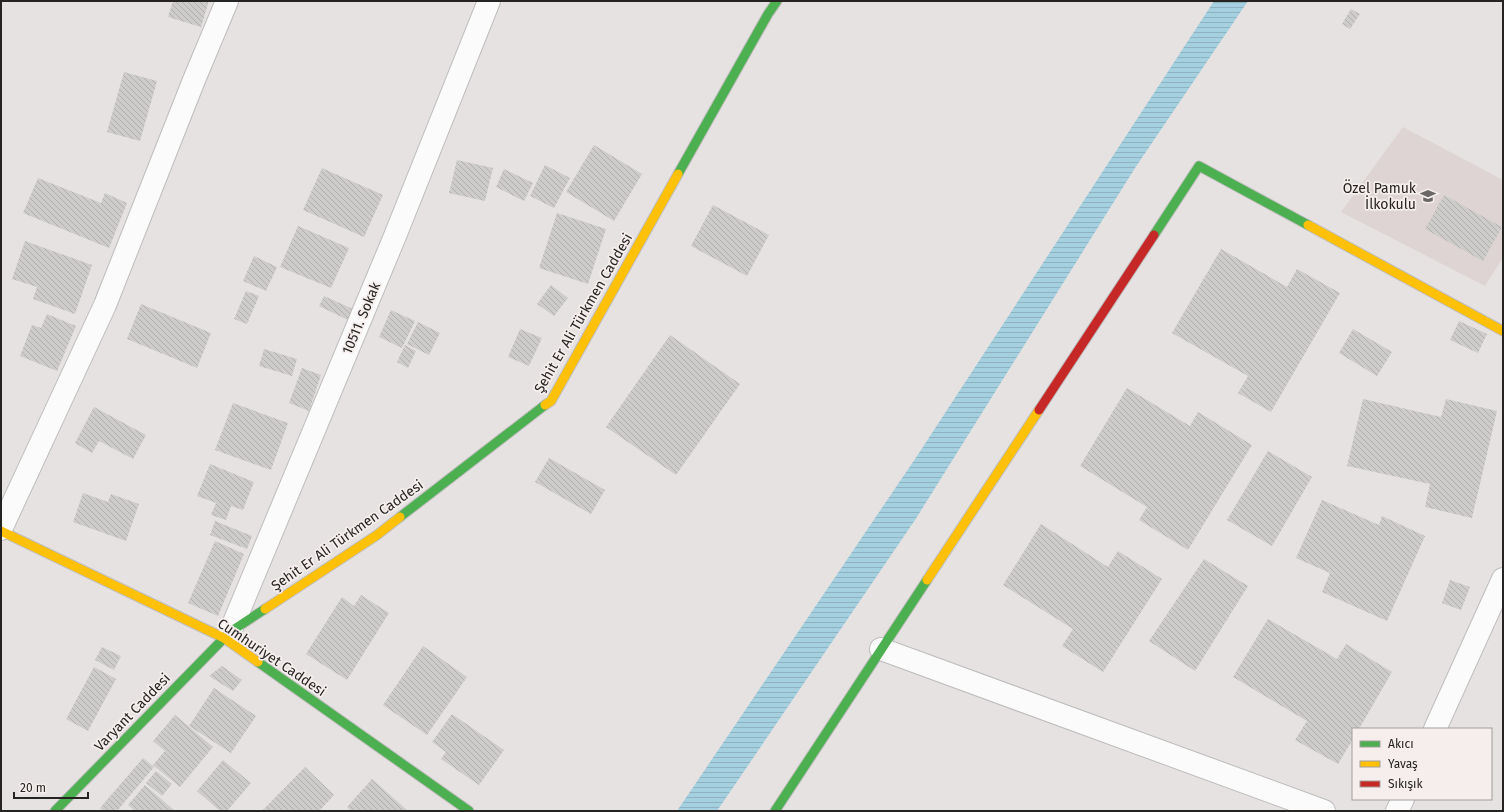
<svg xmlns="http://www.w3.org/2000/svg" width="1504" height="812" viewBox="0 0 1504 812" font-family="'Fira Sans',sans-serif">
  <style>
    .built { fill: #ded4d3 }
    .water { fill: url(#water-rules) }
    .building { fill: url(#building-back-hatch) }
    .lines { fill: none; stroke-linecap: round; stroke-linejoin: round }
    .street-casing { stroke: #bebcbc; stroke-width: 24 }
    .fast-casing { stroke: #bebcbc; stroke-width: 11 }
    .slow-casing { stroke: #bebcbc; stroke-width: 11 }
    .jam-casing { stroke: #bebcbc; stroke-width: 11 }
    .street { stroke: #fbfbfb; stroke-width: 22 }
    .fast { stroke: #4caf50; stroke-width: 9 }
    .slow { stroke: #ffc107; stroke-width: 9 }
    .jam { stroke: #c62828; stroke-width: 9 }
    .labels { text-anchor: middle; stroke-width: 3.5; stroke-linejoin: round; paint-order: stroke }
    .poi-label { font-size: 14px; fill: #262323; stroke: #f5eeed; text-anchor: end }
    .street-label { font-size: 14px; fill: #262323; stroke: #f5eeed }
  </style>
  <defs>
    <pattern id="water-rules" width="6" height="5" patternUnits="userSpaceOnUse"><rect width="6" height="5" fill="#a5d0df"/><path d="M0 2.5h6" fill="none" stroke="#8eb2bf"/></pattern>
    <pattern id="building-back-hatch" width="6" height="6" patternUnits="userSpaceOnUse"><rect width="6" height="6" fill="#cecbcb"/><path d="M-1 5l2 2M0 0l6 6M5-1l2 2" fill="none" stroke="#b1aeae"/></pattern>
  </defs>
  <rect width="100%" height="100%" fill="#e6e2e2"/>
  <!-- built -->
  <path class="built" d="M1403,127L1503,180V258L1485,286L1341,212Z"/>
  <!-- water -->
  <path class="water" d="M1214,1H1248L1135,168L915,520L717,811H677L917,456Z"/>
  <!-- building -->
  <path class="building" d="M173,1H209L201,27L168,17Z
    M1351,9L1360,14L1350,29L1342,24Z
    M124,72L157,81L140,141L107,132Z
    M594,145L642,174L614,221L566,192Z
    M457,160L493,168L485,201L449,193Z
    M545,165L570,178L554,208L530,196Z
    M322,168L383,195L364,237L303,210Z
    M504,169L533,183L524,201L496,187Z
    M38,178L101,203L105,193L127,203L109,248L23,213Z
    M1444,195L1502,227L1483,261L1425,229Z
    M713,205L769,235L747,276L691,246Z
    M557,213L606,229L588,284L539,268Z
    M298,226L349,248L331,288L280,267Z
    M25,241L92,265L75,314L33,299L37,287L12,279Z
    M1221,249L1287,287L1297,269L1340,293L1271,412L1238,393L1248,376L1172,333Z
    M254,256L277,267L266,291L243,281Z
    M551,285L568,298L554,316L537,304Z
    M246,291L259,296L247,324L234,319Z
    M324,296L353,309L348,320L319,306Z
    M141,304L211,333L197,368L127,339Z
    M391,310L415,321L402,348L379,337Z
    M47,314L76,326L57,371L20,356L32,325L41,328Z
    M1459,321L1487,334L1478,353L1450,340Z
    M418,322L440,333L429,355L407,344Z
    M520,329L542,338L529,366L508,357Z
    M1353,329L1392,352L1377,376L1339,353Z
    M670,335L740,384L676,475L606,427Z
    M405,345L416,351L408,368L397,362Z
    M264,349L297,359L292,376L259,366Z
    M302,368L321,375L309,411L289,403Z
    M1127,388L1190,426L1198,412L1252,445L1188,550L1139,520L1147,507L1080,466Z
    M1363,399L1441,417L1446,399L1497,411L1472,518L1425,507L1430,484L1347,466Z
    M233,403L288,423L271,470L215,450Z
    M94,407L146,435L133,459L99,441L92,453L75,443Z
    M1268,451L1312,477L1272,546L1227,520Z
    M549,458L605,490L591,514L535,482Z
    M210,464L254,482L243,510L231,506L226,520L211,515L216,503L197,496Z
    M83,493L108,502L111,494L139,504L126,541L73,522Z
    M1322,500L1379,525L1382,516L1425,536L1387,621L1322,592L1330,573L1296,558Z
    M215,521L252,536L247,549L210,535Z
    M1041,524L1108,567L1118,551L1162,579L1103,672L1062,646L1073,629L1003,585Z
    M215,541L244,554L218,616L188,603Z
    M1204,559L1248,586L1195,671L1149,641Z
    M1450,580L1470,587L1461,610L1442,603Z
    M361,595L389,613L347,680L306,654L342,597L354,606Z
    M1268,619L1337,659L1346,644L1392,672L1359,729H1353V739L1338,764L1295,740L1307,721L1233,677Z
    M423,646L467,677L427,735L383,705Z
    M102,647L121,656L114,670L95,660Z
    M222,666L242,680L233,691L209,676Z
    M94,667L116,679L88,731L66,719Z
    M214,688L256,716L231,753L189,726Z
    M452,714L504,750L479,785L441,759L446,752L432,742Z
    M175,715L213,747L180,787L153,765L165,751L153,741Z
    M143,758L154,767L117,811H104L100,808Z
    M223,760L251,783L227,811H220L197,791Z
    M305,767L334,795L319,811H262Z
    M156,771L172,784L162,796L146,783Z
    M372,779L408,811H351L347,807Z
    M145,785L175,811H135L128,805Z"/>
  <g class="lines">
    <!-- street casing -->
    <g class="street-casing">
      <path id="street" d="M1,529L105,305L194,80L227,1
        M230,632L395,236L489,1
        M881,649L1324,811
        M1435,729L1503,579
        M1397,811L1403,799"/>
    </g>
    <!-- fast casing -->
    <g class="fast-casing">
      <path id="fast" d="M678,174L768,14L777,1
        M1154,235L1199,166L1308,225
        M400,517L545,405
        M258,662L469,811
        M55,811L230,632L265,609
        M775,811L927,580"/>
    </g>
    <!-- slow casing -->
    <g class="slow-casing">
      <path id="slow" d="M1308,225L1503,331
        M545,405L551,401L678,174
        M1,531L224,638L258,662
        M927,580L1039,410
        M265,609L377,535L400,517"/>
    </g>
    <!-- jam casing -->
    <g class="jam-casing">
      <path id="jam" d="M1039,410L1154,235"/>
    </g>
    <!-- street -->
    <use href="#street" class="street"/>
    <!-- fast -->
    <use href="#fast" class="fast"/>
    <!-- slow -->
    <use href="#slow" class="slow"/>
    <!-- jam -->
    <use href="#jam" class="jam"/>
  </g>
  <!-- icons -->
  <defs>
    <g id="school-bare" transform="scale(1.2)"><path d="M0-5L7-2L0 1L-7-2ZM-4 1L0 2.5L4 1V4Q0 6-4 4Z" fill="#696666" stroke="#f5eeed" stroke-width="2.5" paint-order="stroke"/></g>
  </defs>
  <g fill-rule="evenodd">
    <use href="#school-bare" x="1428" y="196"/>
  </g>
  <g class="labels">
    <!-- poi labels -->
    <g class="poi-label">
      <text x="1416" y="193">Özel Pamuk<tspan x="1416" dy="16">İlkokulu</tspan></text>
    </g>
    <!-- street labels -->
    <g class="street-label">
      <text transform="translate(583 313) rotate(-60)" y="5">Şehit Er Ali Türkmen Caddesi</text>
      <text transform="translate(361 318) rotate(-67)" y="5">10511. Sokak</text>
      <text transform="translate(347 535) rotate(-35)" y="5">Şehit Er Ali Türkmen Caddesi</text>
      <text transform="translate(272 657) rotate(34)" y="5">Cumhuriyet Caddesi</text>
      <text transform="translate(132 712) rotate(-46)" y="5">Varyant Caddesi</text>
    </g>
  </g>
  <!-- border -->
  <rect width="1504" height="812" fill="none" stroke="#262323" stroke-width="4"/>
  <!-- legend -->
  <rect x="1352" y="728" width="140" height="72" fill="#f5eeed" stroke="#a29d9c"/>
  <rect x="1360" y="741" width="20" height="6" fill="#4caf50" stroke="#a29d9c"/>
  <text x="1388" y="748" font-size="12" fill="#262323">Akıcı</text>
  <rect x="1360" y="761" width="20" height="6" fill="#ffc107" stroke="#a29d9c"/>
  <text x="1388" y="768" font-size="12" fill="#262323">Yavaş</text>
  <rect x="1360" y="781" width="20" height="6" fill="#c62828" stroke="#a29d9c"/>
  <text x="1388" y="788" font-size="12" fill="#262323">Sıkışık</text>
  <!-- scale -->
  <path d="M14 792v6h74v-6" fill="none" stroke="#262323" stroke-width="2"/>
  <text x="20" y="792" font-size="12" fill="#262323" stroke="#f5eeed" stroke-width="3" paint-order="stroke">20 m</text>
</svg>
